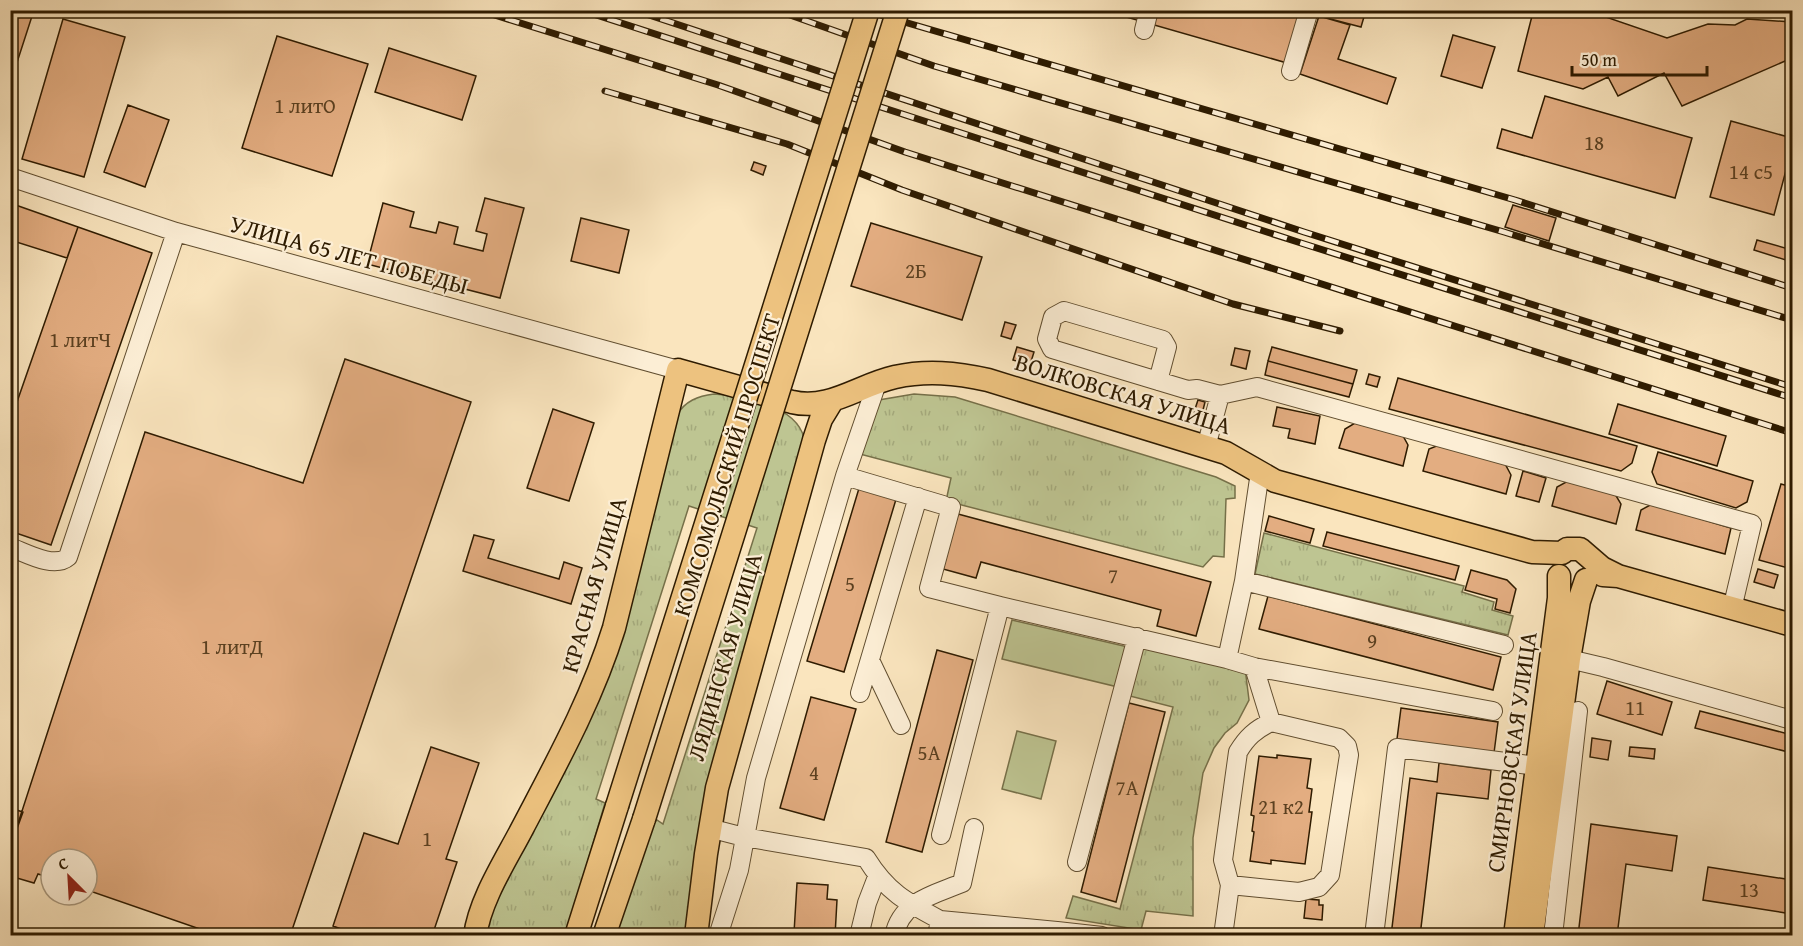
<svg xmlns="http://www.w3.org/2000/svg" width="1803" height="946" viewBox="0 0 1803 946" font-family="'Gentium Book Plus',serif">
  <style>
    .grass { fill: url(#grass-tufts); stroke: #767049; stroke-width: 1.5 }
    .park { fill: #bec592; stroke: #767049; stroke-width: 1.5 }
    .building { fill: #e3ad81; stroke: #2e1b00; stroke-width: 1.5 }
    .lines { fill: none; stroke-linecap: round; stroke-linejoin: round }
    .minor-casing { stroke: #614e30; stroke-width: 20 }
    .major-casing { stroke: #2e1b00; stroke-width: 25 }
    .minor { stroke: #fceed5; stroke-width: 18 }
    .major { stroke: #edc27f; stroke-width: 22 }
    .rail-casing { stroke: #2e1b00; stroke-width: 7 }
    .rail { stroke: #fceed5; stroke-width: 4.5; stroke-dasharray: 14; stroke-linecap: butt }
    .major-bridge-casing { stroke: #2e1b00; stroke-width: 25; stroke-linecap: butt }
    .major-bridge { stroke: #edc27f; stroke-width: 22 }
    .labels { text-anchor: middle; stroke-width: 4.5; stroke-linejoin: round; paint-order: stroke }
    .number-label { font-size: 21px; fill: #5b4020 }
    .street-label { font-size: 24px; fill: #2e1b00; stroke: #fceed5 }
  </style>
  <defs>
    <pattern id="grass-tufts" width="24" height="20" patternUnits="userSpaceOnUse" patternTransform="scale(1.5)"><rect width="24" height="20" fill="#bec592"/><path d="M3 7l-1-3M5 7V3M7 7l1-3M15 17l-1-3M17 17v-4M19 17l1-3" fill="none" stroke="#a4a97c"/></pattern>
  </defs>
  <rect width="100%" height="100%" fill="#fae5be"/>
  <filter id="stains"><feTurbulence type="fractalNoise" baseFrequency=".00333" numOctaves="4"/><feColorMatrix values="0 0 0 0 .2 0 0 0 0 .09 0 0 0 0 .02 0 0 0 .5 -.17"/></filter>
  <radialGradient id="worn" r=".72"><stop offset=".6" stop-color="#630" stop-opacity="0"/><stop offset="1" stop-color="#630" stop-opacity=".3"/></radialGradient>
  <!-- grass -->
  <path class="grass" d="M714,394C743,396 796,405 804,438L707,786L687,935H614L654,818L663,824L757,528L689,506L596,799L605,803L566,935L484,936L494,905L587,725L677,415C685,401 698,396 714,394Z
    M914,394L955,397L1216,477L1235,486V498L1226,499L1224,557L1213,556L1203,567L946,501L951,478L856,453L873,401Z
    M1264,533L1464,586L1462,592L1494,602L1492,610L1513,616L1508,635L1255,574Z
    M1141,643L1245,668L1249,700L1237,723L1225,733L1214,748L1203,773L1193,838V916L1146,911L1141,930L1066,918L1073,896L1120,909L1173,707L1126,695Z"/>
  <!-- park -->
  <path class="park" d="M1012,620L1128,647L1118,687L1002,659Z
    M1017,731L1056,741L1041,799L1002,789Z"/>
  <!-- building -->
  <path class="building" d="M10,10H34L10,84Z
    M1102,10H1302L1287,63Z
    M1321,10H1366L1361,27L1319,16Z
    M1538,10H1593L1594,13L1667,38L1708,24L1735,25L1747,19L1792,22V58L1682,106L1664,73L1618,96L1608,77L1583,89L1518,71L1533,12Z
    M1319,16L1350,25L1338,59L1396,78L1387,104L1300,74Z
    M63,19L125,37L84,177L22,159Z
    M1453,35L1495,47L1482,88L1441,76Z
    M277,36L368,64L332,176L242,148Z
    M389,48L476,76L462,120L375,92Z
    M1545,96L1692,138L1675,198L1497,148L1502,129L1532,138Z
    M128,105L169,120L145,187L104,172Z
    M1731,121L1792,138V148L1774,215L1710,197Z
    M754,162L766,166L763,175L751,170Z
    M485,198L524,208L500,298L367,264L383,203L414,212L410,227L436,233L439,222L458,227L454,244L483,251L487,234L476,231Z
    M10,203L78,227L67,258L10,240Z
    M1513,205L1556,218L1549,241L1505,227Z
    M581,218L629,230L619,273L571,261Z
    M871,223L982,257L962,320L851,286Z
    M78,227L152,253L51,545L10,531V422Z
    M1757,240L1792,250V262L1754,250Z
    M1005,322L1016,325L1011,339L1001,336Z
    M1017,347L1034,352L1030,365L1013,360Z
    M1272,347L1357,370L1353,384L1268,361Z
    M1235,348L1250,351L1246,369L1231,365Z
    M345,359L471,402L290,936H220L87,890V859H51V878L38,874L34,883L10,876V848L145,432L303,483Z
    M1268,361L1353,384L1349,397L1265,375Z
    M1369,374L1380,377L1377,387L1366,384Z
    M1398,378L1637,446L1632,463L1621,471L1389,409Z
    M1198,400L1205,402L1202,414L1194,412Z
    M1618,404L1726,436L1717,466L1609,434Z
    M1277,407L1320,416L1315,444L1288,438L1290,429L1273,426Z
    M553,409L594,423L569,501L527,488Z
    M1355,423L1403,436L1408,445L1403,466L1339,448L1345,429Z
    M1439,445L1504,462L1511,475L1506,494L1423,471L1429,449Z
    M1658,452L1753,481L1747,502L1736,508L1657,484L1652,472Z
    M1523,471L1546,478L1539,502L1516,496Z
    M1568,481L1615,494L1621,504L1616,524L1552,506L1557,487Z
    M1781,484L1792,487V569L1759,560Z
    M860,485L897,496L844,672L807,661Z
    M1652,504L1731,528L1725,554L1636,530L1641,510Z
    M958,514L1211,582L1196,636L1157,626L1161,610L981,562L976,578L943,569Z
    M1269,516L1314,529L1310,543L1265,531Z
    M1327,532L1459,566L1455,580L1323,546Z
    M474,535L494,540L488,558L559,579L564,562L582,568L571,604L463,571Z
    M1758,569L1778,575L1774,588L1754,582Z
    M1471,570L1507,580L1516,589L1510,613L1495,609L1497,599L1465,590Z
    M1268,596L1501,657L1493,690L1259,629Z
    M937,650L973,660L922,852L886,842Z
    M1607,681L1672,702L1662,735L1597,714Z
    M811,697L856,709L824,820L780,808Z
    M1129,703L1165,712L1116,902L1081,892Z
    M1401,708L1498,722L1494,753L1397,739Z
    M1700,711L1792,735V753L1695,728Z
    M1592,738L1611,741L1608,760L1590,757Z
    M431,747L479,763L446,859L457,862L432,936H360L333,926L364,833L398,844Z
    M1630,747L1655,749L1654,759L1629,756Z
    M1277,755L1311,759L1307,788L1312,789L1309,812H1312L1305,864L1271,860V864L1250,861L1254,832L1252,831L1254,816L1251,815L1259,756L1277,758Z
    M1439,763L1491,770L1488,799L1437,793L1420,936H1391L1410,778L1437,782Z
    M10,808L23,812L10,848Z
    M1591,824L1677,836L1672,871L1626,864L1617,936H1578Z
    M1708,867L1792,880V914L1703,900Z
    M797,883L828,885L827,899L837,900L835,936H785L786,933H794Z
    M1306,899L1319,900V905H1323L1322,920L1304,918Z
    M10,931L25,936H10Z"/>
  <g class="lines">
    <!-- minor casing -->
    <g class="minor-casing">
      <path id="minor" d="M1144,30L1149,10
        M1291,71L1309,10
        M10,177L176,232L678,370
        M1158,381L1167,347L1163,340L1064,311L1053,317L1047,339L1052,349L1188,390L1197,389L1220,395L1206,447
        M877,383L845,476L943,505
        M1220,395L1257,387L1752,524L1732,609
        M951,507L929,588L1000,606
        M10,547C26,553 54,569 68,557L176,232
        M1244,581L1504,645
        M1569,659L1603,667L1792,720
        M870,660L901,725
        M1254,667L1493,711
        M860,693L918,497
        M709,828L744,837L866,858C887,892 906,902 940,920L937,936
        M941,835L1000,606L1227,659
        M1077,862L1137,637
        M1230,885L1299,892L1319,887L1330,875L1349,755L1347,746L1339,738L1271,722
        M940,920L1057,931
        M718,936L739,870L756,778L845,476
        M859,936L867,903L877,877
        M894,936C901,901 933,895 962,883L974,828
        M1056,936L1057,931L1102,936
        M1223,936L1230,885L1223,860L1238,752C1247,737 1255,730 1271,722L1254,667L1227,659L1244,581L1260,472
        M1374,936L1397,748L1537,766
        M1553,936L1578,711"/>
    </g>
    <!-- major casing -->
    <g class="major-casing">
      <path id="major" d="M1603,575L1618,576L1792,625
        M475,936C480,899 506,860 523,827C557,762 592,699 614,628L678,370L792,402C829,411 859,385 895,377C927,370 956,373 988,380L1226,453L1275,481L1532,552L1562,553L1567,549H1580L1602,568L1618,576
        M576,936L617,806
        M604,936L644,819
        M696,936L706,854L717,788L814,440L821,419L832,401
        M1515,936L1559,598V576
        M1532,936L1569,659L1579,601L1586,580"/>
    </g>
    <!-- minor -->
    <use href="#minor" class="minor"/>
    <!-- major -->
    <use href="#major" class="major"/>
    <!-- rail casing -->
    <g class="rail-casing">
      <path id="rail" d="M479,10L718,85L905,152L1792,433
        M581,10L1301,243L1792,398
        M634,10L1304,232L1792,387
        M776,10L934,66L1504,232L1792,320
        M863,10L1515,200L1792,288
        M605,91L787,144L902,190L1233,304L1340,331"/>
    </g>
    <!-- rail -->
    <use href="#rail" class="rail"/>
    <!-- major-bridge casing -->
    <g class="major-bridge-casing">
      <path id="major-bridge" d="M617,806L868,10
        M644,819L898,10"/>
    </g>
    <!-- major-bridge -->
    <use href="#major-bridge" class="major-bridge"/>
  </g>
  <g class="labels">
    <!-- number labels -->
    <g class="number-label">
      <text x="305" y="113">1 литО</text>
      <text x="1594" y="150">18</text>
      <text x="1751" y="179">14 с5</text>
      <text x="916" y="278">2Б</text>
      <text x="80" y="347">1 литЧ</text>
      <text x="1113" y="583">7</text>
      <text x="850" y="591">5</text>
      <text x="1372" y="648">9</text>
      <text x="232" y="654">1 литД</text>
      <text x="1635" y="715">11</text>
      <text x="929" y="760">5А</text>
      <text x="814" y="780">4</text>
      <text x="1127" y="795">7А</text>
      <text x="1281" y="814">21 к2</text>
      <text x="427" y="846">1</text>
      <text x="1749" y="897">13</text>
    </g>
    <!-- street labels -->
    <g class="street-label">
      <text transform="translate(349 255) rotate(15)" y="8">УЛИЦА 65 ЛЕТ ПОБЕДЫ</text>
      <text transform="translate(1123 394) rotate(17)" y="8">ВОЛКОВСКАЯ УЛИЦА</text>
      <text transform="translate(727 465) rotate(-73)" y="8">КОМСОМОЛЬСКИЙ ПРОСПЕКТ</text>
      <text transform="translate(594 585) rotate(-74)" y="8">КРАСНАЯ УЛИЦА</text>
      <text transform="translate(725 657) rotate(-74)" y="8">ЛЯДИНСКАЯ УЛИЦА</text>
      <text transform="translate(1512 752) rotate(-82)" y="8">СМИРНОВСКАЯ УЛИЦА</text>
    </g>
  </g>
  <!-- margin -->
  <rect width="1803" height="946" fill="none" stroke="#fae5be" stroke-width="36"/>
  <rect x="12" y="12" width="1779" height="922" fill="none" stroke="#2e1b00" stroke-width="3"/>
  <rect x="18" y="18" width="1767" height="910" fill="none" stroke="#2e1b00" stroke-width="1.5"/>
  <!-- north arrow -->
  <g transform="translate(69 877) rotate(336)"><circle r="28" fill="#fceed5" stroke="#aa9a80" stroke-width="1.5"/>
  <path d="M0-4.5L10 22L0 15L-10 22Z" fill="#8f2418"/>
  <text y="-9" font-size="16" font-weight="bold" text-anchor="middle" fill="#2e1b00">С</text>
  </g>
  <!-- scale -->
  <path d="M1572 66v9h135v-9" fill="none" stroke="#2e1b00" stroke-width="3"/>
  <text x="1581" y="66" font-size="18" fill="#2e1b00" stroke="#fceed5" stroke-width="4.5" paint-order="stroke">50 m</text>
  <rect width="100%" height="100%" filter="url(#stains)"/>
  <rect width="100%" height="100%" fill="url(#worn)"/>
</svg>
